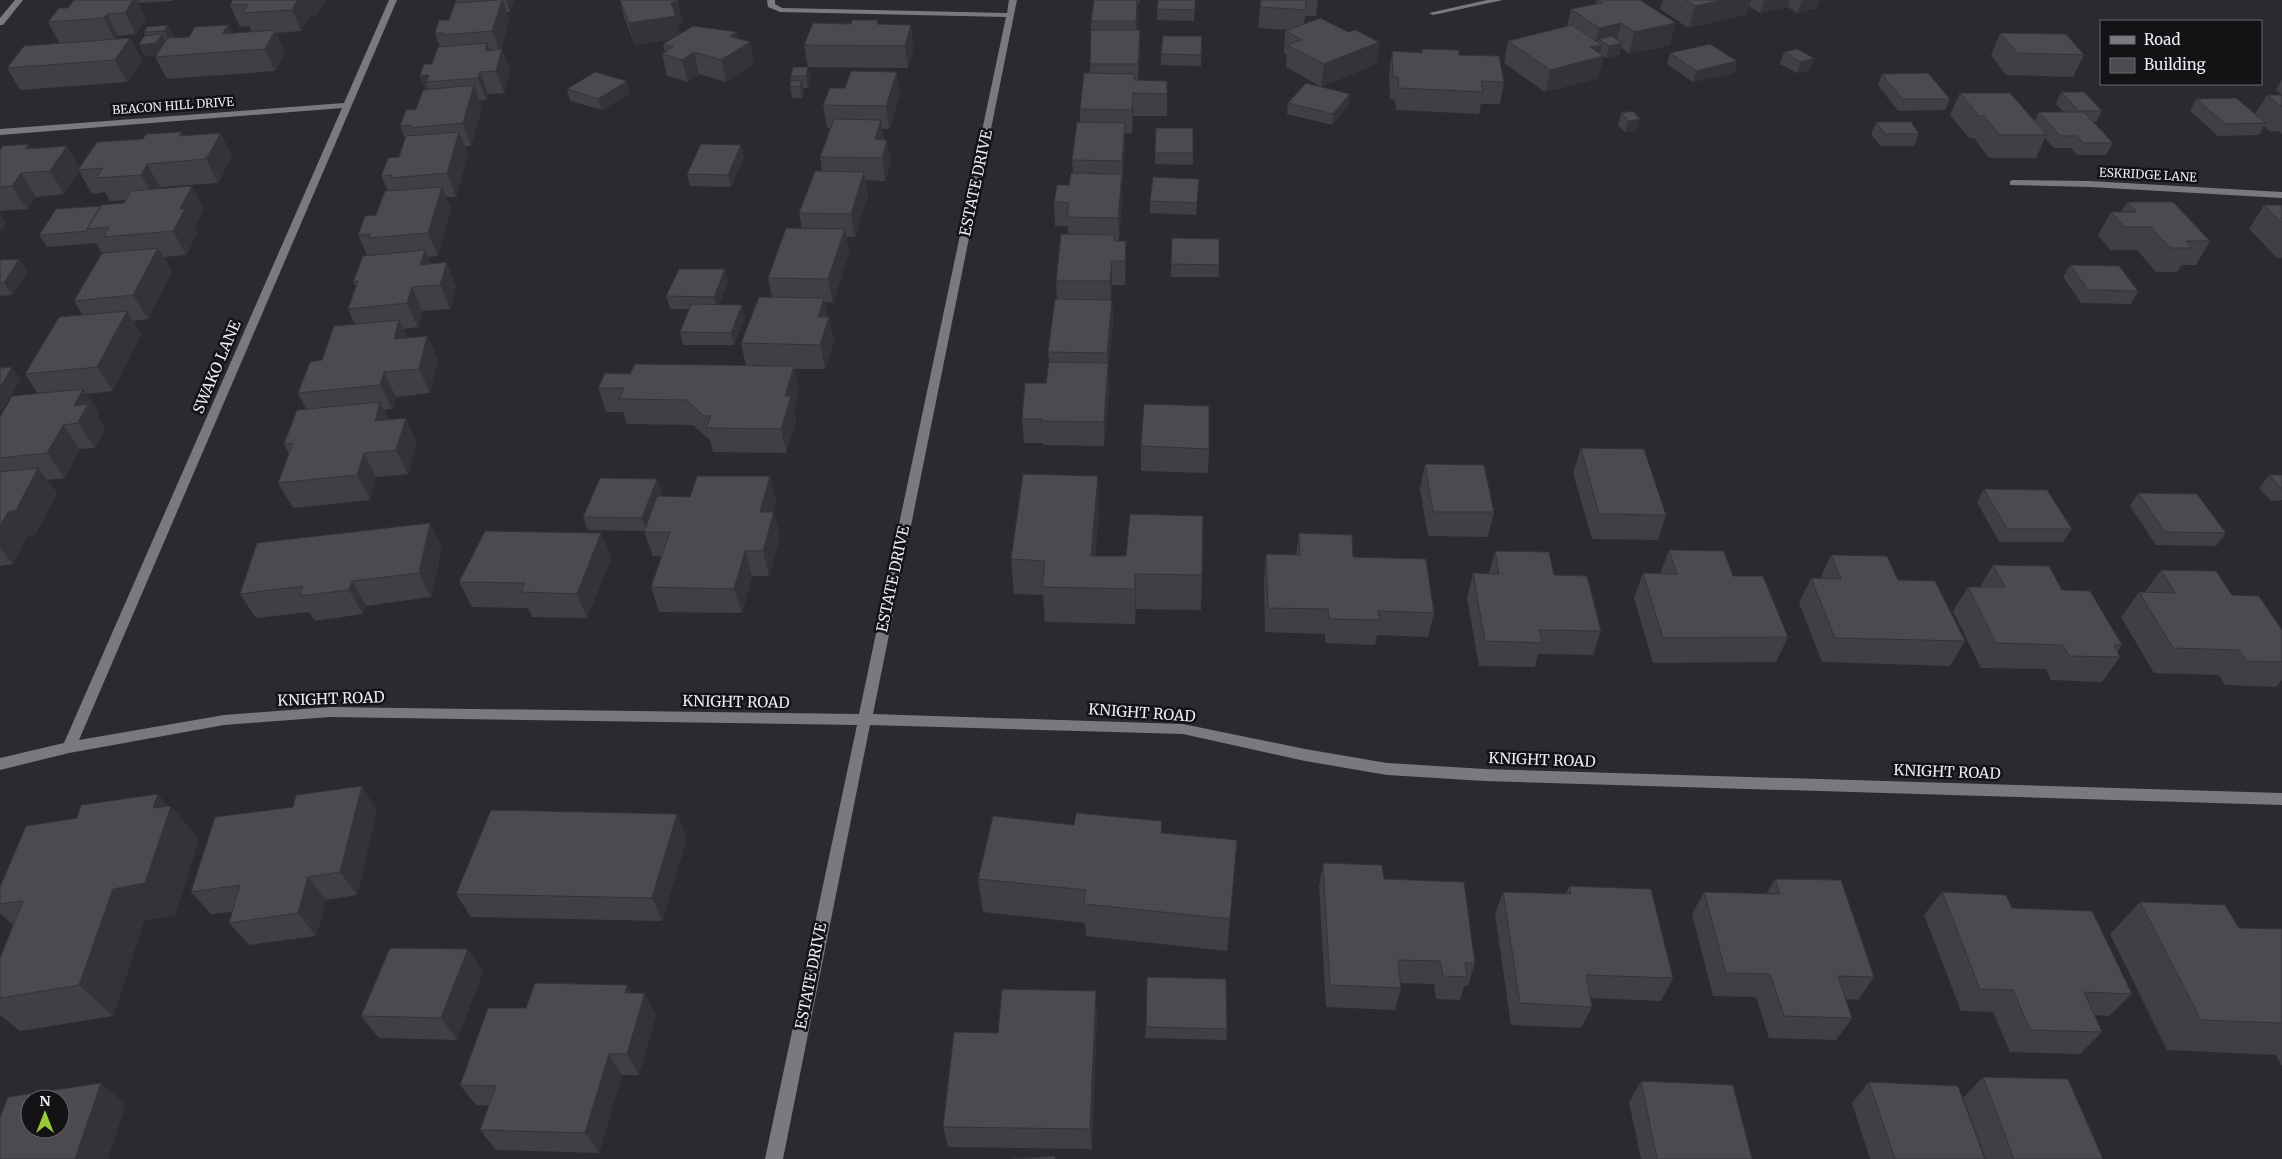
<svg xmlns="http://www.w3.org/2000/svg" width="2282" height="1159" viewBox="0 0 2282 1159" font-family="Merriweather,serif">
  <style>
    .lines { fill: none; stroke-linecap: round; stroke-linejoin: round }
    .minor { fill: #7b787f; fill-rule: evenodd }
    .wall { fill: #413f45 }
    .shaded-wall { fill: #353338 }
    .building { fill: #4c4950; stroke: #353338; fill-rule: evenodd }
    .labels { text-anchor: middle; stroke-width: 5; stroke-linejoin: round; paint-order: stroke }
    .far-street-label { font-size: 12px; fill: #eeecf1; stroke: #141215 }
    .street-label { font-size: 15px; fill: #eeecf1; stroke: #141215 }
  </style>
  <rect width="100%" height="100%" fill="#2c292f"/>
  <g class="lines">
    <!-- minor -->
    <path class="minor" d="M15,0H23L3,25H0V18Z
      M389,0H397L79,740L224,715L330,707L859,714L1006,17L780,12L768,7L767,0H775V4L782,8L1007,13L1009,0H1017L873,714L1183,724L1305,749L1387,763L1485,769L2282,793V805L1485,781L1387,775L1305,761L1183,734L870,725L783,1159H765L857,725L330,717L224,725L69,753L0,770V758L64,743L342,108L0,135V129L344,103Z
      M1487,0H1503L1433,15L1429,13Z
      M2013,180L2090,181L2282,192V198L2090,187L2010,185V181Z"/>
  </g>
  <!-- wall -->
  <path class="wall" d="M74,0H173L172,1L138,3L146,19L136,34L118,36L116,39L130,38L142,60L127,82L20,90L7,68L60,44L48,22L68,8Z
    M232,0H325V1L317,15L309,16L301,31L276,33L285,52L275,71L167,79L155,57L157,55L145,56L139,45L145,36L144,32L168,25L174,37L173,38L252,32L249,26L240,27L230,5L232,1Z
    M455,0H514L510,12H506L509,21L501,50L502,49L510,71L504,93L488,94L486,100L479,101L482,108L471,146H465L468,154L456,197H446L451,210L438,256L428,257L430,264L456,286L450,309L422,311L418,327L403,329L407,338L427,336L438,360L430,393L396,397L392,409L384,410L389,419L417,442L408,474L376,477L370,500L293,508L278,483L289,454L284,444L306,409L298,393L322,360L355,325L348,309L356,287L353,282L367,255L358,235L376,215L388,191L381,176L399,157L405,139L400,126L416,109L425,89L420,76L432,64L440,47L435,33L449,20L456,3Z
    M620,0H677L683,23L678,24L680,34L739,39L750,42L754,64L726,82L699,74L688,82L667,76L662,54L665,52L663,44L671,39L635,45L624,17Z
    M1094,0H1140L1139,4H1138L1137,30H1140V52L1138,80L1167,81V116H1133L1132,133H1125V145L1122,185V197L1119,241H1126L1125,285H1112L1111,300H1112L1113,324L1108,371L1109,387L1104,446L1043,445V443H1024L1022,419L1046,383L1049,362L1048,352L1057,299L1056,281L1068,234V226H1055L1054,202L1069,185L1073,173L1072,160L1080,122V109L1090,74L1091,21Z
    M1195,0L1194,21L1157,20V9Z
    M1261,0H1318L1316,16H1305L1304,24L1348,32L1379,42L1376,64L1321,87L1286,67L1287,55L1284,53L1285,31L1289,30L1258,28Z
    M1597,0H1640L1670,45L1629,54L1621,48L1619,55L1606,58L1600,53L1604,56L1598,78L1545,92L1504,63L1508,41L1567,26L1571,9L1596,4Z
    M1663,0H1820L1817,8L1797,13L1788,7L1760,13L1749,6L1746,15L1688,28L1660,9Z
    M879,24L914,46L908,68L808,67L810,78L808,88H803L804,92L802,98H792L790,87L791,81V76L808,67L804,45Z
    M2000,33L2084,55L2073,77L2006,75L1991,55Z
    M1202,36L1201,66L1161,65V54Z
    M1422,49L1459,55L1504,82L1500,104H1481L1479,114L1396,110L1395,100L1390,99L1389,73L1392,51L1421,53Z
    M1784,52L1814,58L1810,70L1797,73L1780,64Z
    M1670,53L1737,61L1734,73L1693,82L1667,64Z
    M1882,74L1950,99L1945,110L1898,111L1878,85Z
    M2282,79V134L2279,131L2271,132L2264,126L2259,135L2218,136L2190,111L2196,99L2255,114L2267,95H2282L2276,90Z
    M567,89L630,93L602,110L570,101Z
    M2061,92L2102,111L2096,122H2093L2113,143L2106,155H2077L2071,148H2054L2045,138L2036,158H1989L1974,138H1969L1950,115L1960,93L2035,120L2039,112H2064L2056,104Z
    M900,94L889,129H882L884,140L891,163L885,181L866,180L868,195L855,237H846L849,253L833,303L825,302L827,317H829L834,341L825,369H794L799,391L794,410L796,420L786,453L713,452L710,440L693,425L627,424L623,412H606L598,388L630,374L746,366L741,343L772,297L768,278L802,229L799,213L822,171L820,157L830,128H827L823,105Z
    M1350,94L1349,105L1332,125L1287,114L1288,103Z
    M1633,111L1637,131L1625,132L1618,125L1621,113Z
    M1876,122L1919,134L1914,146H1880L1871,134Z
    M1193,128V165L1155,164V153Z
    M182,132L184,136L232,156L218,183L160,187L159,189L204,209L195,227L198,232L186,255L164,257L172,272L148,319L133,321L141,335L113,391L86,394L99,413L97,417L105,429L95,448L80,449L65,478L47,480L57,493L35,535L27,536L13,564L0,566V417L38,394L25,374L83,315L74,301L113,252H101L96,243L47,247L39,235L124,203L126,200L110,201L105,192L92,194L79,171L64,194L36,197L27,209L0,211V150L32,149L80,168L143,139Z
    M744,157L731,187L690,186L687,174Z
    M1198,191L1196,215L1150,213V201Z
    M2127,202L2210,241L2196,265H2182L2177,272H2156L2137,250H2110L2098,235L2111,212H2121Z
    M2264,205H2282V258H2277L2249,229Z
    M1172,238L1219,265V277H1171Z
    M19,259L28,271L12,295L0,296V260Z
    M2070,265L2138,291L2131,304L2081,303L2063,277Z
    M725,269L728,282L719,304L745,317L734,345H683L680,332L689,309H670L666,296Z
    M1141,446L1209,449L1208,473L1141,471Z
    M1581,448L1666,515L1658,540L1592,539L1573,473Z
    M1425,464L1494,512L1488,537L1428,536L1420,489Z
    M2269,475H2282V500L2271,501L2259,488Z
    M770,476L776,501L773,512L780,536L769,576H752L742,613L659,612L651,587L662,556H653L644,531L588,530L583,517L662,491L660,496L690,497Z
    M1984,489L2072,529L2063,542H1999L1977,502Z
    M2138,493L2226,533L2216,546L2156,545L2130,506Z
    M1099,511L1095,556L1202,575L1201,610L1136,609L1135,624L1045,622L1043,595L1014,594L1011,559Z
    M430,523L442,547L431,597L366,606L363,614L315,621L309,612L256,618L240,594Z
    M601,533L611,558L587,618L532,617L528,608L472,607L459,582Z
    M1299,533L1353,557L1434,613L1428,637L1377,635L1375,645L1325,643V634L1265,632L1264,579L1266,554L1296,555Z
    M1669,550L1788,637L1776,662L1653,663L1634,598L1643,573L1660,574Z
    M1495,551L1601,631L1593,655L1538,654L1535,667L1479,666L1467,598L1473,573L1489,574Z
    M1831,555L1898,580L1965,641L1950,666L1822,662L1799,603L1811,578L1820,579Z
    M1993,565L2062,590L2122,645L2117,652L2120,657L2102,682L2051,680L2046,669L1981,668L1953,611L1968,587H1980Z
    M2161,570L2232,595L2282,630V680L2276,687L2225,685L2219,675L2154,673L2121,617L2139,592L2144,593Z
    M168,806L199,839L175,915L144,921L113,1016L20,1031L0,1015V958L13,925L0,913V887Z
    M377,810L357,895L326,900L316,936L249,945L229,923L232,912L211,914L191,892Z
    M677,814L687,838L662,921L471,917L456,894Z
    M1162,821V833L1237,840L1227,951L1086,936L1085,923L983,912L978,879L1074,825Z
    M1323,863L1384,879L1475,963L1468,986H1464L1460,1000L1436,999L1434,984L1400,983L1401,988L1395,1010L1326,1007L1319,886Z
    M1775,879L1874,977L1858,1000L1846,999L1852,1018L1836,1040L1769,1038L1756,997L1713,996L1692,914L1704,892L1766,894Z
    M1569,886L1673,978L1661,1001L1590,998L1592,1007L1581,1028L1511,1025L1495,914L1503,892L1566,894Z
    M1942,892L2012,908L2132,994L2109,1016L2095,1015L2102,1032L2080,1054L2010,1052L1993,1012L1961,1011L1924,915Z
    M2140,902L2239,928L2282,929V1066L2276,1055L2167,1050L2110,934Z
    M483,972L457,1040L379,1038L361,1016Z
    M632,993L656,1015L639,1075H622L599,1153L496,1150L480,1130L489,1106L476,1105L460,1085L526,1008Z
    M1097,1013L1092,1149L948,1147L943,1127L998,1033Z
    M1146,1027L1227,1029L1226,1040L1145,1038Z
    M1983,1077L2103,1159H1986L1963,1098Z
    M1641,1081L1752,1159H1641L1629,1102Z
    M1869,1082L1985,1159H1870L1852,1103Z"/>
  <!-- shaded-wall -->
  <path class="shaded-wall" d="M118,0H137L146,19L136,34Z
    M297,0H325V1L317,15L309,16L301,31L292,10Z
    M503,0L509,21L500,53L492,31Z
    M506,0H514L510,12Z
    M1137,0L1138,14L1136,43V21Z
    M1723,0H1751L1746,15L1688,28L1695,6Z
    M1764,0H1790L1788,7L1760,13Z
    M1802,0H1820L1817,8L1797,13Z
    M678,1L683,23L678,24L681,37L635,45L629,23L671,3Z
    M107,14L118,36L115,40L104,18Z
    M1621,23L1616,45L1622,43L1619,55L1606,58L1609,46L1599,39L1597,46L1602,45L1599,57L1604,56L1598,78L1545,92L1550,70L1590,47L1594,46L1599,28Z
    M1676,23L1670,45L1629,54L1634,32Z
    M168,25L174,37L170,42L164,31Z
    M228,25L239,46L222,34Z
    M911,25L914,46L908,68L905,46Z
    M275,30L285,52L275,71L265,49Z
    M1140,30V52L1138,87V64Z
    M737,32L740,48L750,42L754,64L726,82L721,60L730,36Z
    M162,34L167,45L162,55L145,56L139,45Z
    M130,38L142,60L127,82L115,60Z
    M1379,42L1376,64L1321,87L1324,64Z
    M487,43L495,65L485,51Z
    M502,49L510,71L504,93L496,71Z
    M694,52L699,74L688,82L682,60Z
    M1814,58L1810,70L1797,73L1801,62Z
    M1737,61L1734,73L1693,82L1696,71Z
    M808,67L810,78L808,88L806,76Z
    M480,72L488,94L486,100L478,78Z
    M897,72L900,94L889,129L886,106Z
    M429,75L426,82L432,98H429L420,76Z
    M627,81L630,93L602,110L598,99Z
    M802,81L804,92L802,98L800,86Z
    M474,85L482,108L471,146L463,123Z
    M1133,93V116L1132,133V110Z
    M1350,94L1349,105L1332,125L1333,114Z
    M1640,119L1637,131L1625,132L1628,121Z
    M881,120L884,142L875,139Z
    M1125,123V145L1122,185V161Z
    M182,132L194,154L179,136Z
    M459,132L468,154L456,197L447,173Z
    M221,133L232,156L218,183L206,159Z
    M887,140L891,163L885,181L882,158Z
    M29,144L43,167L40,172L25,149Z
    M741,145L744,157L731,187L728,175Z
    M67,146L80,169L64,194L50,171Z
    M147,164L160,187L154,198L141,175Z
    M864,172L868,195L855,237L851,214Z
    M21,173L36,197L27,209L12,186Z
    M1122,174V197L1119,242L1118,218Z
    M192,186L204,209L195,227L198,232L186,255L173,231L180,209Z
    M442,187L451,210L438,256L428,233Z
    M0,212L7,223L2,230L0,231Z
    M845,229L849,253L833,303L828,279Z
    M1126,241V265L1125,285V261Z
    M158,248L172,272L148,319L133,295Z
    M425,250L435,274L420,265Z
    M19,259L28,271L12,295L4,283Z
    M1112,261V285L1111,305L1110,281Z
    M447,262L456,286L450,309L440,285Z
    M725,269L728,282L717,309L714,297Z
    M412,287L422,311L418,327L407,303Z
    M824,298L828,321L829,317L834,341L825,369L820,345L818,317Z
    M1112,300L1113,324L1108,371L1109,387L1104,446V422L1108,370L1107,353Z
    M742,305L745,317L734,345L731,333Z
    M127,311L141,335L113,391L97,367Z
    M399,320L410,345L394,339Z
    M427,336L438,360L430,393L419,369Z
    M794,366L799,391L794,410L796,420L786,453L781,429L785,396Z
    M12,367L21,379L2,411L0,408V387Z
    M384,372L396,397L392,409L380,385Z
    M83,389L99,413L97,417L105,429L95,448L78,423L74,406Z
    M380,402L392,427L375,421Z
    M406,418L417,442L408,474L396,450Z
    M63,425L80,449L65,478L47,453Z
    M364,453L376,477L370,500L357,475Z
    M38,468L57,493L35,535L27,536L13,564L0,548V526L8,512Z
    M770,476L776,501L767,536L760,512Z
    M1098,476L1099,511L1092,590L1091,556Z
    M657,479L662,491L647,531L642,518Z
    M774,512L780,536L769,576L763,551Z
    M430,523L442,547L431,597L419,573Z
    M601,533L611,558L587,618L577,594Z
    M745,551L752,576L742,613L734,589Z
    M1135,574L1136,609L1135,624Z
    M352,581L366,606L363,614L349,590Z
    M362,786L377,810L357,895L340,872Z
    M158,794L170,808L171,806L199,839L175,915L144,921L113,1016L79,985L113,889L153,808Z
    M677,814L687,838L662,921L652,898Z
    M308,877L326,900L316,936L298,913Z
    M468,949L483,972L457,1040L441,1018Z
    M627,985L639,1007L625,993Z
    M1096,991L1097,1013L1092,1149L1090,1129Z
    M645,993L656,1015L639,1075L627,1054Z
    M609,1054L622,1075L599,1153L585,1133Z
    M101,1083L126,1104L108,1159H75Z"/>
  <!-- building -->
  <path class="building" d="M74,0H133L125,13L107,14L104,18L48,22L59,8H68Z
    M233,0H297L292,10L243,13L248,4L230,5Z
    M496,0H502L492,31L443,35L444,33H435L439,20H449L455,3Z
    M620,0H677L678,1L671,3L676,16L629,23Z
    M1094,0H1137L1136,21H1091Z
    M1158,0H1195V10L1157,9Z
    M1261,0H1306L1305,10L1260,7Z
    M1598,0H1640L1676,23L1634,32L1621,23L1599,28L1571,9L1602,3Z
    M1685,0H1723L1695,6Z
    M1320,18L1348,32L1355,30L1379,42L1324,64L1287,45L1302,40L1285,31Z
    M852,20H878L877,24L911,25L905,46L804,45L813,23L851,24Z
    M168,25L164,31L144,32L147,27Z
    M228,25L222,34L275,30L265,49L155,57L168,38L189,37L195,27Z
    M1572,25L1602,45L1590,47L1604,56L1550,70L1508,41Z
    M693,26L737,32L730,36L750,42L721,60L694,52L682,60L662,54L673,47L663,44Z
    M1091,30H1140L1138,64H1090Z
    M2000,33L2066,34L2084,55L2017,53Z
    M162,34L156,43L139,45L144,36Z
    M1163,36H1202L1201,55L1161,54Z
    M1612,36L1622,43L1609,46L1599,39Z
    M130,38L115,60L7,68L24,46Z
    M487,43L485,51L502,49L496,71L480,72L478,78L426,82L429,75L420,76L424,64H432L438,47Z
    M1710,44L1737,61L1696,71L1670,53Z
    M1422,49L1459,50V55L1499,56L1504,82L1481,81L1483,92L1399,88L1398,77H1393L1392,51L1422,53Z
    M1797,49L1814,58L1801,62L1784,52Z
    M793,67H808L806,76H791Z
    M851,71L897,72L886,106L823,105L830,88H845Z
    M595,72L627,81L598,99L567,89Z
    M1084,73L1134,74V80L1167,81V94L1133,93L1132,110L1080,109Z
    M1928,73L1950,99H1902L1882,74Z
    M791,81H802L800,86L790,87Z
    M1306,83L1350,94L1333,114L1288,103Z
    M474,85L463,123L410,128L411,125L400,126L406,110L416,109L423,90Z
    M2061,92H2084L2102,111H2079Z
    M1960,93H2010L2047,135H2000L1984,116H1979Z
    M2267,95H2282V107Z
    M2236,98L2266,123L2225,124L2196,99Z
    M1633,111L1640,119L1628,121L1621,113Z
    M2039,112H2084L2113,143H2084L2077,136H2060Z
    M834,119L881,120L875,139L887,140L882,158L820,157Z
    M1077,122L1125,123L1122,161L1072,160Z
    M1876,122H1911L1919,134H1885Z
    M1156,128H1193V153H1155Z
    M182,132L179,136L221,133L206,159L147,164L141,175L96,178L103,168L78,170L97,142L143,139L146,134Z
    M459,132L447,173L391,178L392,175L381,176L388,158L399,157L406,136Z
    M29,144L25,149L67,146L50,171L21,173L12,186L0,187V150L3,146Z
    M701,144L741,145L728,175L687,174Z
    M815,171L864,172L851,214L799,213Z
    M1071,173L1122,174L1118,218L1067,217L1069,203L1054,202L1057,185H1069Z
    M1153,177L1199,179L1197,203L1150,201Z
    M192,186L180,209H185L173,231L104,237L109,227L87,229L101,205L124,203L131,191Z
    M442,187L428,233L369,238L370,234L358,235L365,216L376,215L385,191Z
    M2127,202H2173L2210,241H2186L2192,248H2170L2151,227H2124L2111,212H2136Z
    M2264,205H2282V223Z
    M101,206L87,229L88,231L39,235L56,209Z
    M786,228L845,229L828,279L768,278Z
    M1061,234L1114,235V241H1126L1125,261H1112L1110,281H1056Z
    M1172,238L1219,239V265L1171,264Z
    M158,248L133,295L74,301L102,253Z
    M425,250L420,265L447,262L440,285L412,287L407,303L348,309L358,281L353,282L363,256Z
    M19,259L4,283H0V260Z
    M2070,265L2119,266L2138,291L2088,290Z
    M679,269H725L714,297L666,296Z
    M759,297L824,298L818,317H829L820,345L741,343Z
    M1055,299L1112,300L1107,353L1048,352Z
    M691,304L742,305L731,333L680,332Z
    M127,311L97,367L25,374L59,317Z
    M399,320L394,339L427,336L419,369L384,372L380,385L298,393L310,362L322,360L334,326Z
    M1049,362L1108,363L1104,422L1041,421L1042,419H1022L1025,383H1046Z
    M635,364L794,366L785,396H791L781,429L706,428L711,416H704L686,400L619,399L624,388H598L605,373L630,374Z
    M12,367L0,387V368Z
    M83,389L74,406L88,404L78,423L63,425L47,453L0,458V417L12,396Z
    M380,402L375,421L406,418L396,450L364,453L357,475L278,483L293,443L284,444L297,410Z
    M1144,404L1209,406V449L1141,446Z
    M1581,448L1644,449L1666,515L1599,514Z
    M1425,464L1484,465L1494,512H1433Z
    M38,468L16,510L8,512L0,526V472Z
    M1023,474L1098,476L1091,556H1126L1130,514L1203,516L1202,575L1135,574V589L1042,587L1045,561L1011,559Z
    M2269,475H2282V488H2281Z
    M697,476H770L760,512H774L763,551H745L734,589L651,587L670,532H644L657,496L690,497Z
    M600,478L657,479L642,518L583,517Z
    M1984,489L2047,490L2072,529H2007Z
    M2138,493L2197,494L2226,533L2165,532Z
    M430,523L419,573L352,581L349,590L300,596L303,586L240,594L257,543Z
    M485,531L601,533L577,594L521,592L525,583L459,582Z
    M1299,533L1352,535L1353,557L1426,559L1434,613L1378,611L1380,620L1329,619L1328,609L1268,608L1266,554L1300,555Z
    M1669,550L1724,551L1733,576H1763L1788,637L1663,638L1643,573L1677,574Z
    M1495,551L1549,552L1554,575L1587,576L1601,631L1539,630L1542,643L1485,641L1473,573L1499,574Z
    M1831,555L1887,556L1898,580L1935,581L1965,641L1835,638L1811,578L1841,579Z
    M1993,565L2049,566L2062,590L2090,591L2122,645H2114L2120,657L2069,656L2063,645L1996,643L1968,587H2005Z
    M2161,570L2216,571L2232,595L2259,596L2282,630V662L2246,661L2239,650L2173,648L2139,592L2175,593Z
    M362,786L340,872L308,877L298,913L229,923L240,885L191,892L215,817L293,807L296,795Z
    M158,794L153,808L171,806L145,883L113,889L79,985L0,998V958L23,901L0,904V887L26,826L77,818L81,805Z
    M491,810L677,814L652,898L456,894Z
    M1076,813L1162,821L1161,833L1237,840L1230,919L1084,904L1086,890L978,879L993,816L1074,825Z
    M1323,863L1382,865L1384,879L1464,882L1475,963H1465L1467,977L1443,976L1440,961L1398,960L1401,988L1330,985Z
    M1775,879L1841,880L1874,977L1838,976L1852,1018L1784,1016L1770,974L1726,973L1704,892L1780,894Z
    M1569,886L1651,889L1673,978L1586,975L1592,1007L1520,1003L1503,892L1571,894Z
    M1942,892L2006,895L2012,908L2092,911L2132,994L2084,992L2102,1032L2030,1030L2013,990L1980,989Z
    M2140,902L2225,905L2239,928L2282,929V1023L2201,1020Z
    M390,948L468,949L441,1018L361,1016Z
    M1147,977L1226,979L1227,1029L1146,1027Z
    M535,983L627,985L625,993H645L627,1054H609L585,1133L480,1130L496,1086L460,1085L488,1008H526Z
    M1002,989L1096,991L1090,1129L943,1127L954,1032L998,1033Z
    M1983,1077L2068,1079L2103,1159H2014Z
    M1641,1081L1733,1085L1752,1159H1657Z
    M1869,1082L1958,1086L1985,1159H1895Z
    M101,1083L75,1159H0V1117L8,1097ZM30,1099H60V1129H30Z
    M1055,1156V1159H1012Z"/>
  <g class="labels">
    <!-- far-street labels -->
    <g class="far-street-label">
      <text transform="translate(173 106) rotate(-4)" y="4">BEACON HILL DRIVE</text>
      <text transform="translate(2148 175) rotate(3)" y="4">ESKRIDGE LANE</text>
    </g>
    <!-- street labels -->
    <g class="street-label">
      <text transform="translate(976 183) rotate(-78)" y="5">ESTATE DRIVE</text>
      <text transform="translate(217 367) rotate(-67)" y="5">SWAKO LANE</text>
      <text transform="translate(893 579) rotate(-78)" y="5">ESTATE DRIVE</text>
      <text transform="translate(331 699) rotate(-2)" y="5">KNIGHT ROAD</text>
      <text transform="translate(736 702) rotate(1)" y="5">KNIGHT ROAD</text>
      <text transform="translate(1142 713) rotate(4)" y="5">KNIGHT ROAD</text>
      <text transform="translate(1542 760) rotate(2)" y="5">KNIGHT ROAD</text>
      <text transform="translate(1947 772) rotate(2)" y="5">KNIGHT ROAD</text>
      <text transform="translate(811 976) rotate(-79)" y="5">ESTATE DRIVE</text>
    </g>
  </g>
  <!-- legend -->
  <rect x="2100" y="20" width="162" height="65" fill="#141215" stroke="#6b696d"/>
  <rect x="2110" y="36" width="25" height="8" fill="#7b787f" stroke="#6b696d"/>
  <text x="2144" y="45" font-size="15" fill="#eeecf1">Road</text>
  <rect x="2110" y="58" width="25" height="15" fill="#4c4950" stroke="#6b696d"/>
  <text x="2144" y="70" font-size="15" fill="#eeecf1">Building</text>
  <!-- north arrow -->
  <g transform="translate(45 1114)"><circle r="24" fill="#141215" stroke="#6b696d"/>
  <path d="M0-4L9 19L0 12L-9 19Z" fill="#98cb37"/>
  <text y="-8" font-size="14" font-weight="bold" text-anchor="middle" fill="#eeecf1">N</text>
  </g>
</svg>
